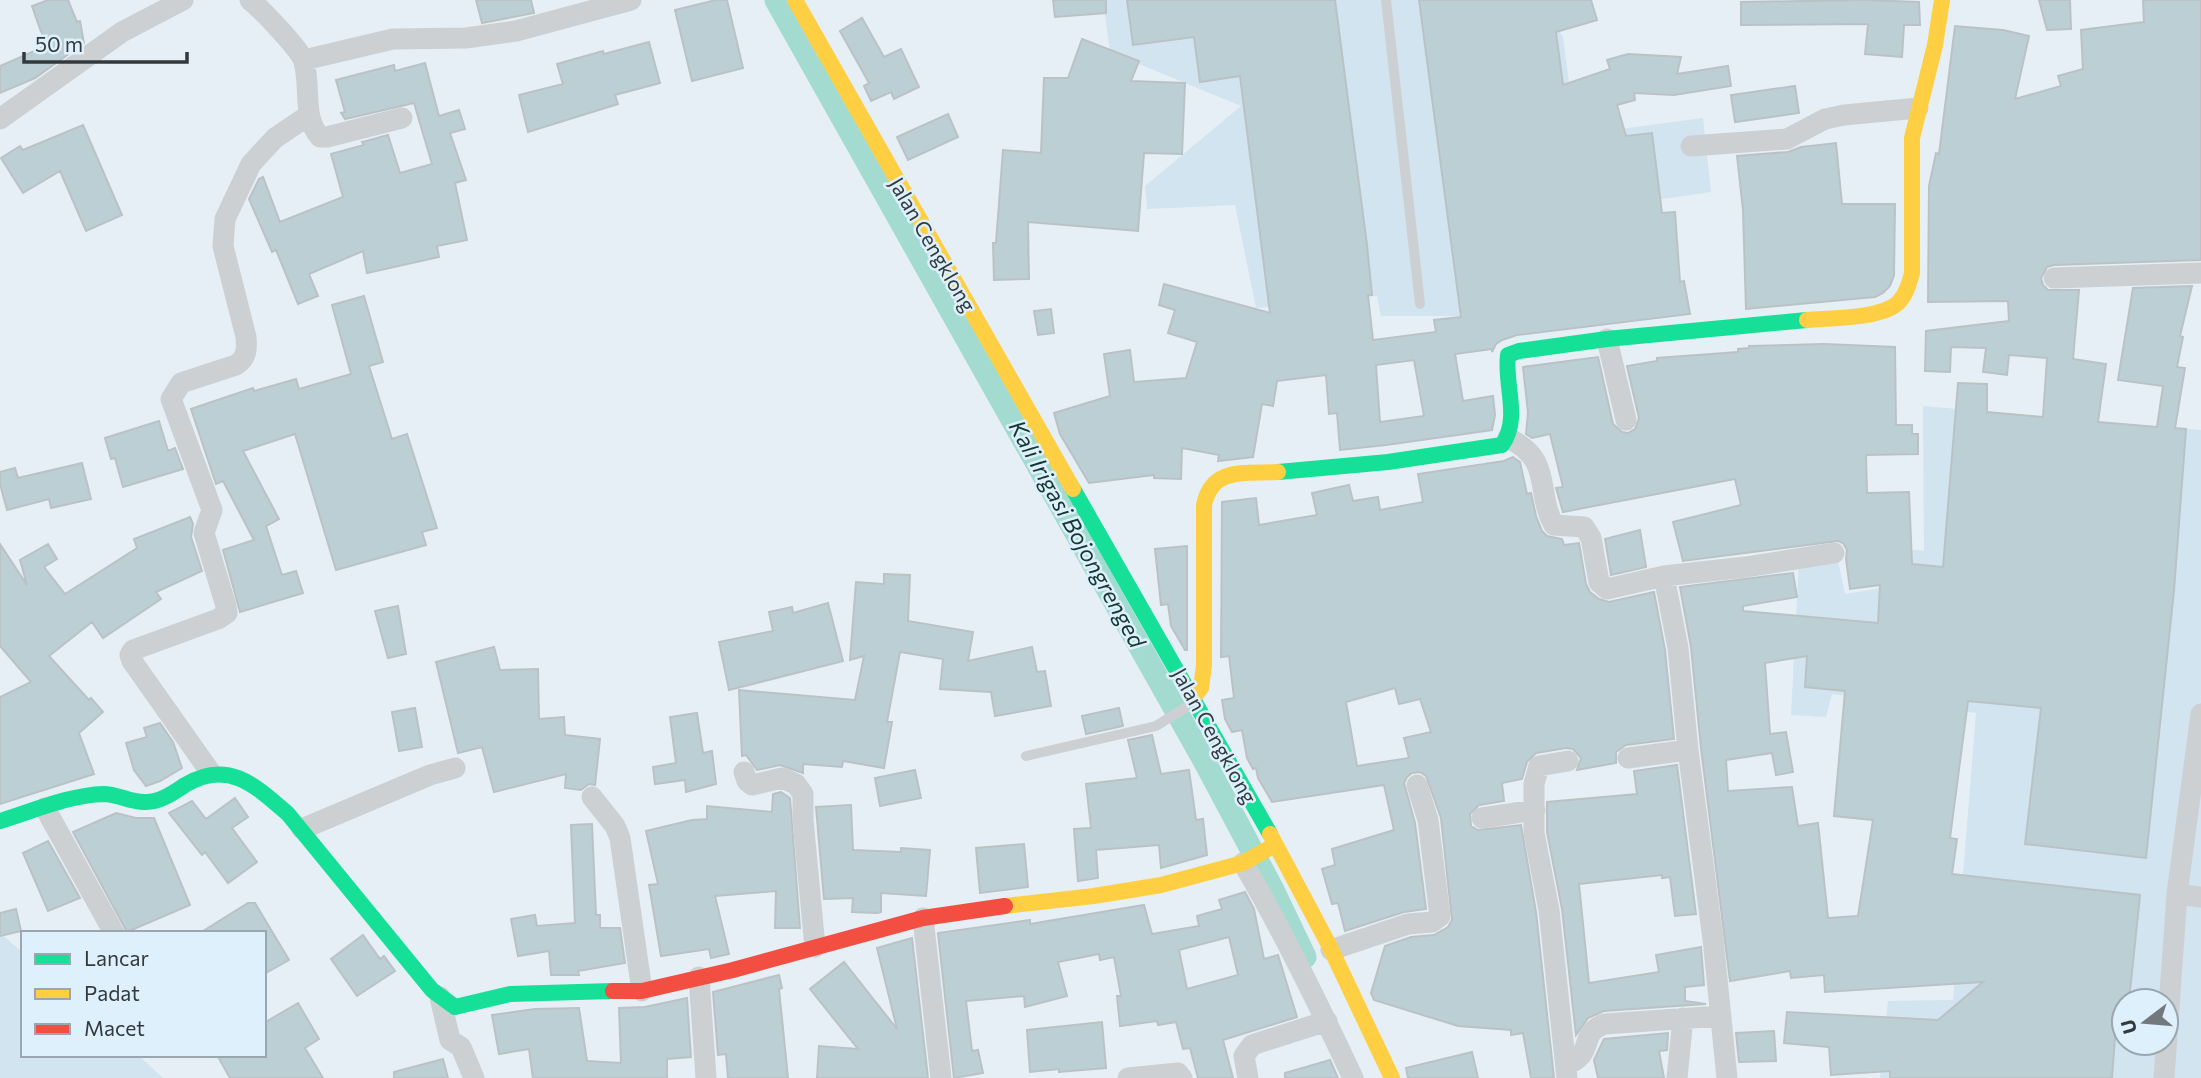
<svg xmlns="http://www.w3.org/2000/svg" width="2201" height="1078" viewBox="0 0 2201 1078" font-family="Commissioner,sans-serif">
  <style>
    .built { fill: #d1e4ef; fill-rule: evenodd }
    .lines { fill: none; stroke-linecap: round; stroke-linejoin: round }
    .canal { stroke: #a4dbd1; stroke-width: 23 }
    .building { fill: #bccfd4; stroke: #bac2c6; stroke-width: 2; fill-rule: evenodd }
    .lane { stroke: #cdd0d2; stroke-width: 10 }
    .street { stroke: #cdd0d2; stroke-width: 21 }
    .fast { stroke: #16e098; stroke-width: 16 }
    .slow { stroke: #ffcf43; stroke-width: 16 }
    .jam { stroke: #f24e42; stroke-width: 16 }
    .labels { text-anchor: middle; stroke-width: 5; stroke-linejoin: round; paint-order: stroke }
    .street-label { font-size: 21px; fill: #333a3e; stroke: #def0fc }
    .water-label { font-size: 23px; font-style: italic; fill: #143831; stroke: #def0fc }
  </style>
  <rect width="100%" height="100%" fill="#e5eff5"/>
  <!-- built -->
  <path class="built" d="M1103,0H1541L1543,7L1563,37L1576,135L1703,118L1711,192L1544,216L1470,316H1381L1377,296L1256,308L1235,205L1147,209L1145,186L1241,106L1110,52Z
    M1923,406L2201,430V1078H1880L1888,1001L1953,1000L1976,713L1832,694L1826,717L1791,715L1799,562L1838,561L1845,594L1882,588L1877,546L1924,551ZM2124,1001H2166V1043H2124Z
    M0,933L23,953V1055H138L163,1078H0Z"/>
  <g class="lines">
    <!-- canal -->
    <path class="canal" d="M776,0L1206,764L1273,890L1305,957"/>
  </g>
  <!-- building -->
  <path class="building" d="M48,0H68L77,22L80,21L84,43L35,78L0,93V66L46,46L32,6Z
    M476,0H531L534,13L482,23Z
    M716,0H727L743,68L692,81L675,10Z
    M1053,0H1106V13L1055,17Z
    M1127,0H1335L1367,245L1372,295H1368L1373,340L1436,332L1434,320L1461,317L1419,0H1591L1597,20L1556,32L1563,85L1610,69L1607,60L1628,54L1681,57L1677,74L1728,66L1731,86L1674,95L1634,93L1635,100L1617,105L1626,136L1652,133L1662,213L1675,212L1680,282L1684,281L1690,314L1517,335L1502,340L1496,344L1492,352V349L1455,354L1463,401L1493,396L1495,415L1492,430L1386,445L1340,450L1337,413L1329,414L1326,375L1277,381L1273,406L1262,404L1253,457L1218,461L1219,455L1182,448L1181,479L1154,478V475L1089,483L1060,434L1054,413L1110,396L1104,354L1130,350L1134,382L1186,378L1197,342L1168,333L1175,310L1159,305L1164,284L1270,313L1240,76L1200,82L1194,37L1133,45ZM1414,360L1424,416L1380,422L1376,365Z
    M1865,0L1919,2L1920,25H1904L1902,57L1865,54L1868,24L1741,25V2Z
    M2039,0H2070L2071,29L2047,30Z
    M2143,0H2201V260L2054,265L2047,267L2041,278L2043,285L2048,290H2079L2073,359L2106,364L2098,422L2157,427L2163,386L2118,380L2133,288L2192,286L2180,336L2183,337L2177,367L2185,368L2175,428L2186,429L2174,590L2146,858L2025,844L2041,708L1968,701L1950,838L1957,839L1952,874L2140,895L2129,1001H2124V1012L2117,1011L2112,1078H1890V1071L1831,1075L1829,1047L1784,1043L1787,1012L1938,1020L1983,982L1825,992L1824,975L1791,978L1790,971L1730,981L1701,748L1691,647L1680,587L1793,573L1797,597L1743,606V611L1878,623L1880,585L1850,589L1846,559L1847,550L1843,543L1838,541L1683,561L1673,522L1741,505L1735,479L1563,512L1556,488L1563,487L1550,434L1532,438L1526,434L1528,413L1523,367L1598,357L1613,424L1622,432L1628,433L1635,429L1639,418L1627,366L1657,361V358L1738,352V349L1749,348V346L1824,344L1895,347L1896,425H1912V434H1918V454L1866,455L1867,493L1909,492L1912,564L1943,567L1958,383L1987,384V412L2043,417L2047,358L2009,355L2007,375L1983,372L1986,348L1951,347L1950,372L1925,371L1926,331L2009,321L2008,301L1928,302L1929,186L1936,153L1939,154L1955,26L2003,30L2029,36L2015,99L2061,86L2058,76L2083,69L2081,30L2144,22ZM1807,656L1805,687L1845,691L1834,816L1873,820L1858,916L1828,918L1818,823L1798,826L1792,787L1728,791L1726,760L1772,753L1776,775L1793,772L1786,732L1770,734L1765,663Z
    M862,18L884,57L901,49L919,87L894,99L891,92L871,101L864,86L869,83L840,31Z
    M1082,39L1139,61L1131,81L1185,83L1182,154L1144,153L1138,231L1028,222L1029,279L994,280L993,243H996L1003,150L1041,153L1044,78H1068Z
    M649,42L660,83L615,95L618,104L528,132L519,95L563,84L557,64L603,51L604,54Z
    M425,63L439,116L459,110L465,129L450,133L466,180L455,183L467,240L437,246L439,257L367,273L363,251L309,274L318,296L298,304L276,250L272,252L249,199L259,179L263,177L280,222L343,197L331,154L364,145L362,142L388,135L400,173L432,164L414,103L345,119L341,113L345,112L336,80L394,65L395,71Z
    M1795,86L1799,113L1735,122L1731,95Z
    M948,114L958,137L908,160L897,137Z
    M83,125L122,215L86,231L60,171L23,193L1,158L20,146L23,150Z
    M1836,143L1842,204H1895L1894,275L1890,286L1883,293L1875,297L1746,309L1743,210L1737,156L1788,152L1801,147Z
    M364,296L383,362L369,366L392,439L407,434L437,528L422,532L426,545L336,570L295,434L243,451L279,519L266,526L282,575L296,571L303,593L240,612L223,550L254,540L223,481L216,484L191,409L253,388L254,391L296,379L299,389L351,374L332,305Z
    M1051,309L1054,333L1038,335L1034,311Z
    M159,421L168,451L175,448L183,469L123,487L115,458L111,459L105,438Z
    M1513,457L1520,462L1527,494L1531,493L1536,516L1542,531L1547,536L1562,539L1564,545L1579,543L1586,584L1590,592L1599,599L1609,602L1654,592L1665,650L1674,739L1626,745L1616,752V763L1577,770L1581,758L1573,749L1566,748L1536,753L1527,762L1522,779L1502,783L1504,801L1479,805L1470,814L1471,826L1478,830L1521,825L1536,912L1554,1078H1531L1523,1033L1511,1035V1030L1458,1026L1374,1000L1371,993L1385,946L1411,937L1434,935L1448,927L1452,920L1441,818L1426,776L1420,772L1412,773L1407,777L1404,783L1415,823L1426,909L1404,912L1345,931L1338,903L1332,904L1322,869L1335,865L1332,849L1394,830L1384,785L1272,802L1258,778L1256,768L1253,769L1247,758L1242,730L1232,732L1225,719L1222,700L1234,698L1229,656L1221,657L1222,502L1256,498L1259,525L1317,515L1312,493L1349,485L1353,501L1378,497L1380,510L1423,502L1418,474L1504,461ZM1395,688L1399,704L1420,699L1431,732L1404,738L1409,758L1357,766L1346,702Z
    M82,463L91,499L51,508L49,499L7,510L0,484V472L15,468L18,478Z
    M190,517L193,524L191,537L202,571L156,592L161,599L103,638L92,622L49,656L89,700L91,698L103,712L79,733L94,774L0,804V697L31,682L0,646V544L27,585L20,560L48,544L57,559L44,567L65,594L137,548L134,539Z
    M1640,530L1646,567L1611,575L1605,539Z
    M1187,546V650H1185L1171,626L1168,604L1161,605L1155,549Z
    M884,574L910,575L908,621L973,632L968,661L1032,647L1037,672L1045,671L1051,706L995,716L991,692L940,689L943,659L900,652L887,722H892L884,768L843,761L842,767L803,764V773L780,765L757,770L746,755L742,756L739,690L855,700L864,656L850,660L856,582L884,584Z
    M828,603L843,661L729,690L719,642L773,631L769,612L792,607L793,613Z
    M398,606L406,654L388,658L375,611Z
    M494,647L500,670L538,669L539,719L564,717L565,735L600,739L595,785L589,784L581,790L565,788L566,774L494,792L482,747L458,753L436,662Z
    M415,708L422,747L399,751L392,712Z
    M1119,708L1123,726L1086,734L1082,716Z
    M697,713L703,753L712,751L716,784L686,792L685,780L655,784L653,767L676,763L670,717Z
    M160,723L173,742L182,768L160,781L146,786L134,770L126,743L147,737L144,728Z
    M1152,735L1161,774L1189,770L1196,820L1203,819L1207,855L1161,868L1159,845L1096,850L1098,878L1078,881L1074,829L1091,828L1086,784L1137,778L1128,740Z
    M1677,765L1696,914L1675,916L1670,877L1662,878V875L1579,884L1589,983L1659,972L1656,955L1701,947L1704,985L1685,987V1001L1706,1004L1604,1011L1588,1018L1576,1035L1562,909L1547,832V802L1637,794L1634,771Z
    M915,770L921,798L880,806L875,778Z
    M781,792L790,798L800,928H775L776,891L715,896L729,954L711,958L709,949L661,956L649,885L658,884L646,831L692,820L707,819V806L772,812L773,794Z
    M235,798L248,817L232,828L257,862L228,883L205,852L202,855L169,813L192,801L206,819Z
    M851,805L853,850L901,852V848L930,850L926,896L881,893V912L877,913L852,912L853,898L824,899L816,807Z
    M116,813L136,818H154L190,905L127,932L73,832Z
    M592,824L596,915H600V928H620L625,963L578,971L579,975H551L549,951L518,956L511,919L535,915L537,926L575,923L571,825Z
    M48,841L80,898L48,911L23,853Z
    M1024,844L1028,887L980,893L976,848Z
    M1245,892L1254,909L1264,959L1278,955L1297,1017L1223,1040L1233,1078H1198L1190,1048L1183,1049L1176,1022L1158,1025L1157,1021L1120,1026L1117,996H1121L1114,957L1100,960L1099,954L1058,962L1067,996L1025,1007L1024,996L966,1001L972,1051L978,1050L983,1073L954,1078L938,933L1030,920V924L1144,905L1152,934L1199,926L1197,916L1222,909L1219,900ZM1229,937L1238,975L1187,989L1179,950Z
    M248,903H255L289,960L264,974V933H200Z
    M16,909L21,931L0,936V913Z
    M363,935L380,959L384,956L395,971L357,996L331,959Z
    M912,938L928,1078H817L819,1046L858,1049L810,989L844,962L897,1029L877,948Z
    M779,975L782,988L779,989L788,1078H728L726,1054L718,1055L713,992Z
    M687,998L691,1057L667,1059V1078H533L529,1049L499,1054L492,1015L535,1009L579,1008L587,1061L621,1063L619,1008L645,1007Z
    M298,1003L319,1039L305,1048L323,1078H230L217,1055H264V1023Z
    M1102,1022L1106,1068L1059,1072V1069L1030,1072L1027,1030Z
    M1774,1031L1776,1061L1739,1062L1736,1033Z
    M1668,1033L1667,1050L1659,1051L1664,1078H1598L1594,1060L1604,1039Z
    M1472,1052L1478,1078H1408L1406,1068Z
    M443,1059L448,1078H394V1072Z
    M1330,1060L1338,1078H1285V1073Z"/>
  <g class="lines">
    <!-- lane -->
    <path class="lane" d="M1386,0L1420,304
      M1026,756L1156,726L1185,708L1192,700"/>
    <!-- street -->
    <path class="street" d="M250,0C261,9 301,50 304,62C311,87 302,117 320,137H327L402,118
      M304,60L393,39L466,38L516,31L631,0
      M0,119L122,32L183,0
      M1691,146L1787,139L1825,119L1844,115L1918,108
      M2054,278L2201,273
      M1607,339L1626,420
      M1508,438C1554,460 1535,492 1554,525L1584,527L1591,538L1599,582L1607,589L1664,576L1746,567L1834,553
      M1664,576L1678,648L1688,750L1713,939L1727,1078
      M1628,758L1688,750
      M744,772L747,781L752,785L782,778L796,784L803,794V820L815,947
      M211,773L132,661L130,655L133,650L218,619L227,613L226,606L204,533L212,510L171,399L181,383L236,365C247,358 247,349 246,337L223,246L225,219L251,164L275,138L309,115
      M592,797L615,826L620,838L642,991
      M45,808L114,933
      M1482,818L1535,810
      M302,829L430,775L455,768
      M1243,863C1284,933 1319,1005 1353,1078
      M2177,894L2201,897
      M923,918L941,1078
      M1331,950L1408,924L1432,922L1440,916L1428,820L1417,785
      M699,977L706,1078
      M440,997L450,1040L461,1047L474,1078
      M1566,1065C1597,1053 1577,1033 1605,1024L1721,1016
      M1128,1078L1178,1073L1182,1078
      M1248,1078L1244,1056L1252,1045L1327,1021
      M1567,1078L1549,910L1534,833V784L1539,766L1568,761
      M1677,1078L1683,1018
      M2164,1078L2177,894L2201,714"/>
    <!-- fast -->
    <path class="fast" d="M1278,472L1388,462L1502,445C1521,418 1504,385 1508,355L1519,351L1607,339L1807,320
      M1073,489L1270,834
      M0,821C33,811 69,795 104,794C118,794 131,803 146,802C160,802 173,793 185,785C228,759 255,785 288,814L432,990L455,1007L510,994L613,991"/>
    <!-- slow -->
    <path class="slow" d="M795,0L1073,489
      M1807,320C1831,318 1880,319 1898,303C1906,295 1909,284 1912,273V138L1935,45L1942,0
      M1193,698L1201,688L1204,665V505C1212,466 1246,474 1278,472
      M1270,834L1329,945L1392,1078
      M1005,906L1094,896L1161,885L1243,863L1275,845"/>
    <!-- jam -->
    <path class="jam" d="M613,991H642L733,970L923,918L1005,906"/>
  </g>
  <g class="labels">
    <!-- street labels -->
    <g class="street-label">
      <text transform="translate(932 245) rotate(60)" y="7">Jalan Cengklong</text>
      <text transform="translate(1214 736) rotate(61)" y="7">Jalan Cengklong</text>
    </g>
    <!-- water labels -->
    <g class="water-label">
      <text transform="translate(1077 534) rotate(61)" y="8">Kali Irigasi Bojongrenged</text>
    </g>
  </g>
  <!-- legend -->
  <rect x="21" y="931" width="245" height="126" fill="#def0fc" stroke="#9aa7b0" stroke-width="2"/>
  <rect x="35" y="954" width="35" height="10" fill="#16e098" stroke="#9aa7b0" stroke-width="2"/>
  <text x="84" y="966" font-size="21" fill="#333a3e">Lancar</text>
  <rect x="35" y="989" width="35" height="10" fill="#ffcf43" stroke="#9aa7b0" stroke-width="2"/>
  <text x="84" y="1001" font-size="21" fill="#333a3e">Padat</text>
  <rect x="35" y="1024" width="35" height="10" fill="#f24e42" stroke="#9aa7b0" stroke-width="2"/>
  <text x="84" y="1036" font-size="21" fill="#333a3e">Macet</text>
  <!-- north arrow -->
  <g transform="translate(2145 1022) rotate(254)"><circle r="33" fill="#def0fc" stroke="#9aa7b0" stroke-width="2"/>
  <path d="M0-5L12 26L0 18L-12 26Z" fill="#71797e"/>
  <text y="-10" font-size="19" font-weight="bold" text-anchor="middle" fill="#333a3e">U</text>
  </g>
  <!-- scale -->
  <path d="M24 52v10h163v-10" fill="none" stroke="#333a3e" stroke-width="3.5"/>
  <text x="35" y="52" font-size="21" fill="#333a3e" stroke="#def0fc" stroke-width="5" paint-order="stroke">50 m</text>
</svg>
